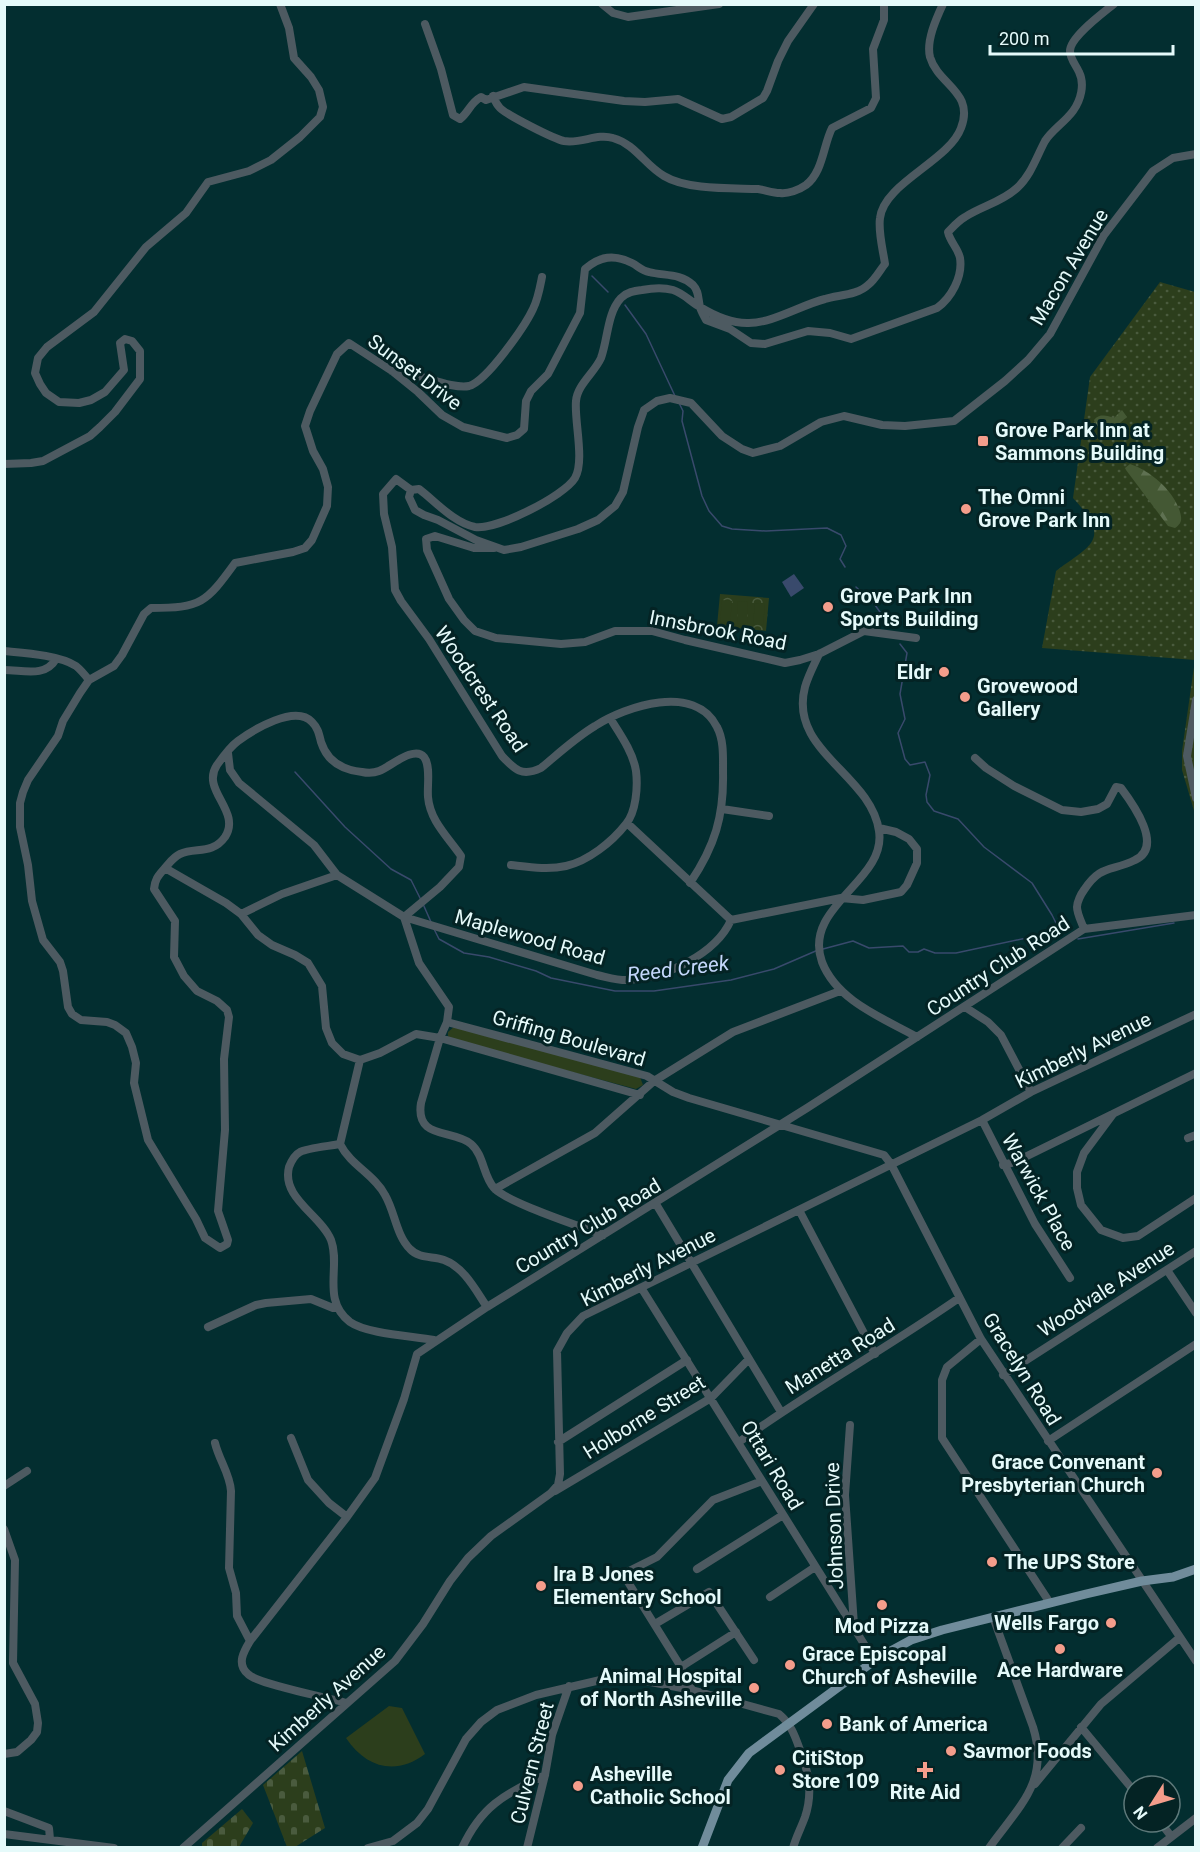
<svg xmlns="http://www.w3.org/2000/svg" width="1200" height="1852" viewBox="0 0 1200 1852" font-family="Roboto,sans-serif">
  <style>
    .grass { fill: url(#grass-dots) }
    .forest { fill: url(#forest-firs) }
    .cemetery { fill: url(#cemetery-stones) }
    .park { fill: url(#park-crowns) }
    .garden { fill: #2c3e1c }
    .water { fill: #394a6c }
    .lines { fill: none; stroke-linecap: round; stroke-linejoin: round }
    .stream { stroke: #394a6c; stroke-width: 1.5 }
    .minor { stroke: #4d5a61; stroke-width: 8 }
    .major { stroke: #708c9b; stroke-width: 9 }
    .poi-dot { fill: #f49d8b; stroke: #042324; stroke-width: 2 }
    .labels { text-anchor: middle; stroke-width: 6; stroke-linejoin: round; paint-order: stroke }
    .street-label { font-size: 20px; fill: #e5fafa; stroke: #042324 }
    .poi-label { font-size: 20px; font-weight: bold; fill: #e5fafa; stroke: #042324; text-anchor: start }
    .water-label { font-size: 21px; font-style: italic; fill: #c4d7fb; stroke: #042324 }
  </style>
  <defs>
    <pattern id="grass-dots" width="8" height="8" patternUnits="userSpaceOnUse" patternTransform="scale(1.5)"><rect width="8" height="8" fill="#2c3e1c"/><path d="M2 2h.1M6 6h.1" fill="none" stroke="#4a5b3e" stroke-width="1.8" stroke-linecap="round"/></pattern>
    <pattern id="forest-firs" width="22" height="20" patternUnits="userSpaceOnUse" patternTransform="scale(1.5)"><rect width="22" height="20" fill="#445834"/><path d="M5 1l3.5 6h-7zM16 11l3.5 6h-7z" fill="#5f7152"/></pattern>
    <pattern id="cemetery-stones" width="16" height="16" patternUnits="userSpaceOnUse" patternTransform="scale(1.5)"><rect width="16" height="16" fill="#2c3e1c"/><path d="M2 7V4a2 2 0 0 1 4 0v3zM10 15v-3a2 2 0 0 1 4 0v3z" fill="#4a5b3e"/></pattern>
    <pattern id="park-crowns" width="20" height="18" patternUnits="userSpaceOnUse" patternTransform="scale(1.5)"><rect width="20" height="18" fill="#2c3e1c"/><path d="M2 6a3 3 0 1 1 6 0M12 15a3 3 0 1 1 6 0" fill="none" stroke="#4a5b3e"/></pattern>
  </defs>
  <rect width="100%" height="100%" fill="#032e30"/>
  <!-- grass -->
  <path class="grass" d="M1160,282L1195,292V814L1182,770V751L1195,660L1042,648L1056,571C1092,544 1112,540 1073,498L1090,377Z"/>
  <!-- forest -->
  <path class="forest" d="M1122,410L1127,417L1121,422L1103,429L1096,425L1094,420C1100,413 1107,416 1114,418Z
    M1130,464C1151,471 1174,491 1180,512C1182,519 1182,523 1175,528L1168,526L1126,470L1125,468Z"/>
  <!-- cemetery -->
  <path class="cemetery" d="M302,1751L325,1828L295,1847H287L263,1785Z
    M242,1809L253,1823L239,1847H202V1843Z"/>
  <!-- park -->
  <path class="park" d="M720,594L769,598L766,631L717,626Z"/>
  <!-- garden -->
  <path class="garden" d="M722,600L732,601L730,623L720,622Z
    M738,601L748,602L747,624L737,623Z
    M755,603L765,604L763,625L753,624Z
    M455,1026L640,1077L643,1085L636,1089L452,1040L448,1036V1032Z
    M389,1706L402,1708L425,1754C396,1776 366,1768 346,1738Z"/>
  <!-- water -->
  <path class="water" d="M794,574L804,588L791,597L782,582Z"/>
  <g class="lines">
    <!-- stream -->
    <path class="stream" d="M592,276L608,292
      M625,305L646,334L675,396
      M679,403L683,411L682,421L702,496L709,511L722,526L732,529L766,531L827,528L841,535L846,546L840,559L845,567
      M856,587L875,605L887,622H892
      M900,644L907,653L900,694L905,719L898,733L905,759L910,765L925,762L930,775L926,795L927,802L934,811L958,819L984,847L1032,883L1052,915L1059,929
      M295,772L345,827L391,869L411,880L421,900
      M423,904L431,922
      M434,929L439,939L464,953L489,957L536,971L551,978L615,991H654L731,980L774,969L818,950
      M1078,939L1174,923
      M823,949L853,941L869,948L903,946L909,952H918L924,949L935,953H956L1069,929"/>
    <!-- minor -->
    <path class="minor" d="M602,4L613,13L628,17L719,4
      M425,24L441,69L453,115L460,119C469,112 470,103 481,97L486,100L524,87L624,101L645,102L678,99L722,119L731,117L763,98L767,91L778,61L788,41L814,4
      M493,96C495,101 496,104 500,108C507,115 554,139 564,141C581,144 597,133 613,138C635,144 645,165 664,176C687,190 731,188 758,189C765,190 773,193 780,193C788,194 799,190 806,185C823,172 823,146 832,128L871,108L876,98L873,49L884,20V4
      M392,371C413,371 452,390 469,386C487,381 525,326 533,309C538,299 540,287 542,277
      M4,464L31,463L43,461L90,436L100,427L115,412L140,379V351L132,341L125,339L120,343L124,370L105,392L91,400L79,403L59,402L46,393L40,384L35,373L38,358L47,347L94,312L146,247L186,213L208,182L249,171L271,160L300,137L320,117L323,107L319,90L311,77L294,58L289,28L280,4
      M411,490L409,497L415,510L424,515L438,520L476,540L504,550L521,547L578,529L598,520L615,506L623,492L638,427L644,410L657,401L670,398L691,403L722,436L742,449L753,453L780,446L821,422L844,416L882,425L905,426L954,421L1005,381L1028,360L1050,334L1104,235L1153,171L1173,158L1196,154
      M411,490L419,489C435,501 454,523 475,527C497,530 564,496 575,478C585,461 574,420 576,401C577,385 595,372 601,358C608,339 607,313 621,298C627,292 634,291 642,290C652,288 663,287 673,290C683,293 691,302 700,307C713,315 731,323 747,323C771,324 801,305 825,299C838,295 858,295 868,285C875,280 880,270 885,264C883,250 878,232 880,218C884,183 949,161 961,128C975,92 938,85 930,57C926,41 936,19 943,4
      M411,490L396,479L383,494L384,514L392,547L395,590L401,601L429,639L502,756C515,770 522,777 541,768C558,754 575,738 595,726C626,706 695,683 717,727C724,740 723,757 723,772C724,816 715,846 690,883
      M494,548H474L435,536L426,539L427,550L449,599L464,620L475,631L496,638L561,644L585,642L615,631H652L685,640L785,663L800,660L819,654L864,631L916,638
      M4,651C24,653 59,655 76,666C81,670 85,675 89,680
      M819,654C814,665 808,676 805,687C788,751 871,774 879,831C887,881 802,906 822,962C837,1001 883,1018 917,1037
      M4,670C23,670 45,678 56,659
      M1196,700L1187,756L1196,798
      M228,753L230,770L239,783L314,845L337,875L404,917L419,963L449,1007L447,1022L440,1038L421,1103C415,1140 453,1129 471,1144C484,1155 483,1176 494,1188C508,1203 580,1226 603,1235
      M975,758L986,768L1014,786L1062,810L1081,812L1098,809L1107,804L1116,787L1121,788C1133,804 1164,847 1135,860C1111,872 1101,864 1084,890C1081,894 1077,902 1077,907C1077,914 1082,923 1084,929
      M722,809L769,816
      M627,823L731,920
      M879,828L896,832L909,839L917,849V863L907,885L901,892L863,900L841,898L731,920C716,954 665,978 629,980C619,981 607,977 597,975L404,917L440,887L459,867L461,856C448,837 430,821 428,797C427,786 431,766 424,757C414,745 390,767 379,771C374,773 367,773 362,772C342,770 327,761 321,742C319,734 318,728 312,722C295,704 253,730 238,741C231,746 222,758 217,765C200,790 242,811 225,837C212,855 196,847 180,854C173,857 169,864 164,869C158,876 155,879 154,889L175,921L174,957L184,976L197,991L217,1001L227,1010L229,1017L224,1059L225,1130L218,1211L228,1240L227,1244L220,1248L205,1238L196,1219L148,1140L134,1083L136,1063L132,1047L126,1033L115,1025L107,1022L81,1020L72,1014L68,1007L63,971L60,962L43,940L32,901L28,865L20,827V803L23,792L28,780L58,736L63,721L80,693L89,680L114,666L122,655L144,614L151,608C201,608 206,603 235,563L293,552L305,548L312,540L327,506L328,487L323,469L313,451L305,426L310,411L337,354L349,343L392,371L418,392L442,415L463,427L507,438L517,435L524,429L526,401L531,391L548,374L580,313L585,269C600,256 614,254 632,263C638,266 642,271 649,272C664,276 680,273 693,285C699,291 698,299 700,307C701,311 704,316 706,320L730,329L751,343L765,344L808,331L830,333L851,339L937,308C951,298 963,277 960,258C958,248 950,242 948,232C953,227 958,221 965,217C982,206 1002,202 1017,188C1031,175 1036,158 1045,141C1052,130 1065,122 1073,111C1081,100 1085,84 1079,72C1076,65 1070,59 1070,51C1070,37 1103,13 1114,4
      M511,865C529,867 548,870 566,866C588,861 612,842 626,824C636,812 638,787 636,771C633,752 620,734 610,718
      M165,868L226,903L241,914L258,935L272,945L295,955L308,963L322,986L326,1028L332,1043L343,1054L360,1060L380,1053L416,1034L440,1038L640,1095
      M241,914L282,894L337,875
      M965,1007L988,1022L1001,1035L1031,1092
      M447,1022L647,1076L673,1092L689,1098L884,1155L891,1164L981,1339L1196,1661
      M360,1060L340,1144C351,1166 374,1174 385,1195C395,1212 396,1235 410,1249C419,1259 433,1256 444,1260C464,1267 476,1291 487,1307
      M1113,1114L1084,1153L1077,1172V1188L1081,1205L1101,1230L1123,1238L1138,1236L1196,1198
      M982,1120L1035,1224L1070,1278
      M1188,1138L1196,1135
      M340,1144C330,1146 307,1148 300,1152C294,1155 291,1162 289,1167C281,1198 321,1215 331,1240C341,1266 321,1300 350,1322C367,1334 412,1336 434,1340
      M1003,1165L1015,1162L1196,1073
      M495,1189L595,1133L654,1081L733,1032L840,991
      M656,1204L781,1412
      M799,1210L875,1354
      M1167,1270L1196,1313
      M642,1289L874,1660
      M208,1327L256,1305L266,1303L311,1299L333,1308H338
      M981,1339L947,1367L942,1380V1438L1050,1603
      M1003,1375L1196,1251
      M850,1425L845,1495L854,1625
      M291,1438L308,1480L329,1503L347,1517
      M1048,1441L1196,1344
      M558,1442L687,1360
      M739,1442C810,1391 887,1348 959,1298
      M215,1443C219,1460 230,1474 231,1491L229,1568L236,1593L237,1616L250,1641
      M4,1486L27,1471
      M555,1491L711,1398L749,1359
      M4,1529L15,1560L13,1663L35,1704L38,1723L37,1732L31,1740L17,1752L4,1754
      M697,1569L783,1515
      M770,1597L815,1567
      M655,1624L709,1592L754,1660
      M681,1667L736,1632
      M692,1690L681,1667L623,1574L657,1557L713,1500L762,1481
      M347,1703C330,1698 257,1684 248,1674C236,1664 244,1651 250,1641L347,1517L375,1478L404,1399L417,1354L487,1307L807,1108L1084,929L1196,915
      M1081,1727L1134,1791
      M1035,1784L1101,1704L1179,1638
      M4,1811L49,1828L50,1839
      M1160,1822L1171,1836
      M4,1834L114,1848
      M183,1848L395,1661L423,1624L450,1581L468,1558L491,1536L551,1493L558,1485L560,1474L557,1351L567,1333L583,1316L982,1120L1031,1092L1196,1014
      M368,1848L393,1841L417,1823L428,1809L466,1739L481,1722L497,1710L536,1695L609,1678H630L692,1690L779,1714C791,1724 795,1736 800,1750C809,1773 813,1793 805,1817C801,1828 796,1837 793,1848
      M462,1848C482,1805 504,1795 545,1775
      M527,1848L545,1775L552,1735L569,1686
      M989,1848C1019,1806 1050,1782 1033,1727L993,1617
      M1062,1848L1081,1828
      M1157,1848L1196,1818"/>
    <!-- major -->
    <path class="major" d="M702,1848L728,1780L749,1753L878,1658L911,1640L942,1630L1086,1594L1142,1581L1173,1577L1196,1569"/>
  </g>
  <!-- markers -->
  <g class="poi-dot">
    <rect x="977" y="435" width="12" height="12" rx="3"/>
    <circle cx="966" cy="509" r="6"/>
    <circle cx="828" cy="607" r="6"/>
    <circle cx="944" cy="672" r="6"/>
    <circle cx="965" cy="697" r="6"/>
    <circle cx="1157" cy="1473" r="6"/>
    <circle cx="992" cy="1562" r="6"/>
    <circle cx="541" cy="1586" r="6"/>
    <circle cx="882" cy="1605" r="6"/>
    <circle cx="1111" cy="1623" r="6"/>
    <circle cx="1060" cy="1649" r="6"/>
    <circle cx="790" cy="1665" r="6"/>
    <circle cx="754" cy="1688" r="6"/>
    <circle cx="827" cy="1724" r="6"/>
    <circle cx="951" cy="1751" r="6"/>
    <circle cx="780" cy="1770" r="6"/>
    <path d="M922 1761h6v6h6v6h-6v6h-6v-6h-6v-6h6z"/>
    <circle cx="578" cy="1786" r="6"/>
  </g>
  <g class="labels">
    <!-- street labels -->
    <g class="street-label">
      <text transform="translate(1069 267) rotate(-59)" y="7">Macon Avenue</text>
      <text transform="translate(415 372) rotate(37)" y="7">Sunset Drive</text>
      <text transform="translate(718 630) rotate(11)" y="7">Innsbrook Road</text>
      <text transform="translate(481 689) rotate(56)" y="7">Woodcrest Road</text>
      <text transform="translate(530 937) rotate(16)" y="7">Maplewood Road</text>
      <text transform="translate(998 966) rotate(-33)" y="7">Country Club Road</text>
      <text transform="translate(569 1038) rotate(16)" y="7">Griffing Boulevard</text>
      <text transform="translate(1083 1050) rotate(-26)" y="7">Kimberly Avenue</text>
      <text transform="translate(1039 1192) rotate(61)" y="7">Warwick Place</text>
      <text transform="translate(588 1226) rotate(-31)" y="7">Country Club Road</text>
      <text transform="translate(648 1267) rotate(-27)" y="7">Kimberly Avenue</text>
      <text transform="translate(1106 1289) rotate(-33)" y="7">Woodvale Avenue</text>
      <text transform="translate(840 1356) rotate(-32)" y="7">Manetta Road</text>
      <text transform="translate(1022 1369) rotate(58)" y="7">Gracelyn Road</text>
      <text transform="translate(644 1417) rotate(-32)" y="7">Holborne Street</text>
      <text transform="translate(772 1465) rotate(59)" y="7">Ottari Road</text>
      <text transform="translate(834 1526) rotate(-92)" y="7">Johnson Drive</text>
      <text transform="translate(327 1698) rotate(-42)" y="7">Kimberly Avenue</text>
      <text transform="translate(532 1763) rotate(-76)" y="7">Culvern Street</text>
    </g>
    <!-- poi labels -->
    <g class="poi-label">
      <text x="995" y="437">Grove Park Inn at<tspan x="995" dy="23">Sammons Building</tspan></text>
      <text x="978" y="504">The Omni<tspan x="978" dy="23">Grove Park Inn</tspan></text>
      <text x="840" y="603">Grove Park Inn<tspan x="840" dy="23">Sports Building</tspan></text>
      <text x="932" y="679" text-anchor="end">Eldr</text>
      <text x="977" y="693">Grovewood<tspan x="977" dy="23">Gallery</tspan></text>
      <text x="1145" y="1469" text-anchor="end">Grace Convenant<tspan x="1145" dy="23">Presbyterian Church</tspan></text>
      <text x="1004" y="1569">The UPS Store</text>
      <text x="553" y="1581">Ira B Jones<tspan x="553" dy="23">Elementary School</tspan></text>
      <text x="1099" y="1630" text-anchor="end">Wells Fargo</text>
      <text x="882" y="1633" text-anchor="middle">Mod Pizza</text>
      <text x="802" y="1661">Grace Episcopal<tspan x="802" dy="23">Church of Asheville</tspan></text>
      <text x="1060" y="1677" text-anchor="middle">Ace Hardware</text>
      <text x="742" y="1683" text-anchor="end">Animal Hospital<tspan x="742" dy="23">of North Asheville</tspan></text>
      <text x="839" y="1731">Bank of America</text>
      <text x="963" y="1758">Savmor Foods</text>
      <text x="792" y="1765">CitiStop<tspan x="792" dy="23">Store 109</tspan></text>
      <text x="590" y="1781">Asheville<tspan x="590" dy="23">Catholic School</tspan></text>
      <text x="925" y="1799" text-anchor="middle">Rite Aid</text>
    </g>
    <!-- water labels -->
    <g class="water-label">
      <text transform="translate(678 969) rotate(-7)" y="7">Reed Creek</text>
    </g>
  </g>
  <!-- border -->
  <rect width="1200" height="1852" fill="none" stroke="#e5fafa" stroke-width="12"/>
  <!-- north arrow -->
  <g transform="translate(1152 1804) rotate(233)"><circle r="28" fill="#042324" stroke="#5e797a" stroke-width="1.5"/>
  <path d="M0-4.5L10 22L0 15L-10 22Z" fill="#f49d8b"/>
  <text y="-9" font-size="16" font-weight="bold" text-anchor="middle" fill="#e5fafa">N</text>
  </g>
  <!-- scale -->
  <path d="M990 45v9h183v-9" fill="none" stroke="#e5fafa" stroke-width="3"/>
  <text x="999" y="45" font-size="18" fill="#e5fafa" stroke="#042324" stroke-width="4.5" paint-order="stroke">200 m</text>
</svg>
